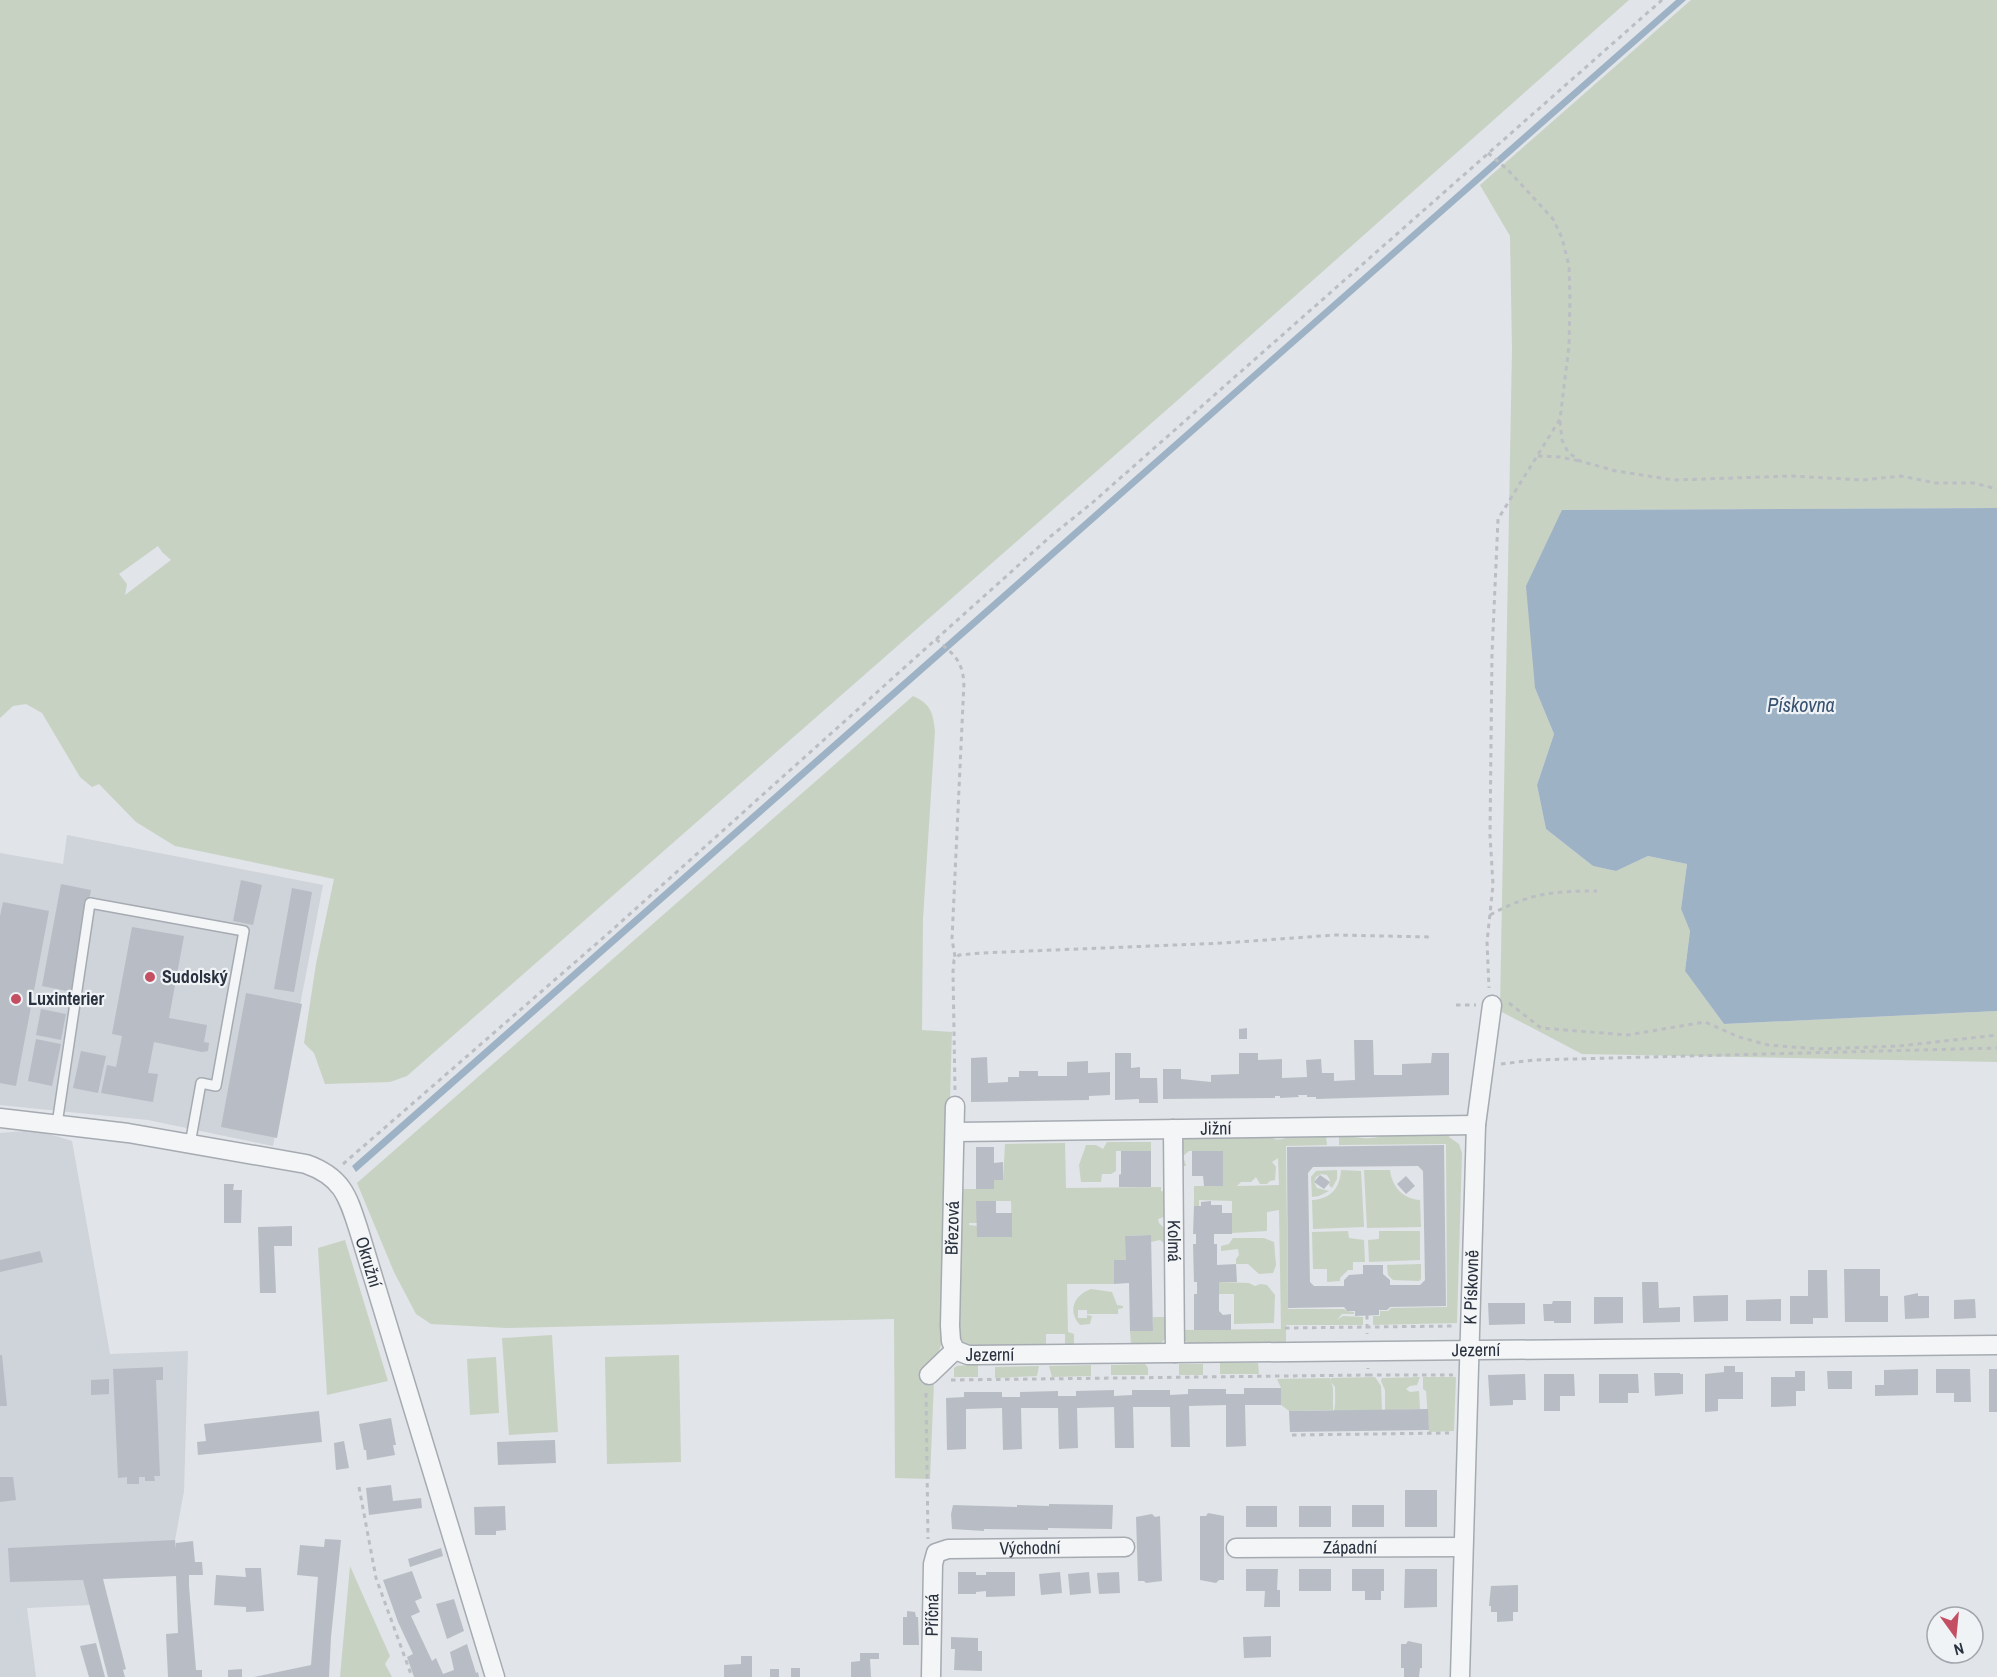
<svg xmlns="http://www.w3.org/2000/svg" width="1997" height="1677" viewBox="0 0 1997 1677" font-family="'Archivo Narrow',sans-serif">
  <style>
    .built { fill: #cfd3da }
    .green { fill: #c7d2c3; fill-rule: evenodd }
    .water { fill: #9eb2c6 }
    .building { fill: #b8bdc5; fill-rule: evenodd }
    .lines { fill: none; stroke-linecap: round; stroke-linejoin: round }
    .lane-casing { stroke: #a6abb2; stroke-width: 12 }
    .street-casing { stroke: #a6abb2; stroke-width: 21 }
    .path { stroke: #bbbec3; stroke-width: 3; stroke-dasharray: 4.5 4.5; stroke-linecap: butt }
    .lane { stroke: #f3f5f7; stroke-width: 9 }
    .street { stroke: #f3f5f7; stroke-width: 18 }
    .poi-dot { fill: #c44f62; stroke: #f0f3f6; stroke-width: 2 }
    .labels { text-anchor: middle; stroke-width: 4.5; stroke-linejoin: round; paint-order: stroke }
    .poi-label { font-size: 18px; font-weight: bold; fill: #2a323f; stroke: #f0f3f6; text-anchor: start }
    .street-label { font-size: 18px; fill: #2a323f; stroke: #f0f3f6 }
    .water-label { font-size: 20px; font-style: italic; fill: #375170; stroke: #f0f3f6 }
  </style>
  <rect width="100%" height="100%" fill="#e1e4e8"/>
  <!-- built -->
  <path class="built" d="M67,835L323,885L273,1146L148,1120L0,1105V853L63,864Z
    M36,1130L72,1141L110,1354L188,1351L184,1491L175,1540L177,1576L84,1579L91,1605L27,1608L36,1677H0V1133Z"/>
  <!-- green -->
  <path class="green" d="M0,0H1629L1171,406L407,1076L390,1082L325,1084L314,1053L304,1043L316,964L334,879L175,846L136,822L99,784L92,787L80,777L42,713L26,704L13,706L0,718ZM158,546L162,552L171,560L125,595L127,584L119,574Z
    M1691,0H1997V508L1562,510L1535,688L1554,734L1537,785L1546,829L1593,866L1616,871L1648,856L1687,864L1681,909L1690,931L1685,971L1724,1024L1997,1011V1062L1582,1054L1500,1011L1512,348L1510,236L1480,185Z
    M913,696C931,704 933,713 935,731L923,919L922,1030L952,1032L943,1339L938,1354L928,1363V1386L934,1381L930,1479L895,1478L894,1319L507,1328L431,1324L416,1314L394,1272L357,1183Z
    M1450,1131L1449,1137L1459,1144L1462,1153L1457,1323L1373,1325V1316H1380V1311H1388L1391,1308L1447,1307L1446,1144L1339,1145V1136L1342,1133C1354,1139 1372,1140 1384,1135H1441Z
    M1288,1135L1326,1136L1327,1145L1286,1146L1288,1309H1344L1347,1311L1354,1312V1314H1342L1337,1320L1343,1316L1363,1317V1325H1286V1342L1190,1344L1184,1340L1181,1330L1281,1329L1279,1210L1267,1212V1231L1232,1233V1201L1199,1200V1206H1194V1186H1223L1222,1151H1189L1183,1156L1186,1166H1179L1182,1141L1188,1136L1274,1137V1139C1279,1140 1285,1140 1288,1135ZM1278,1158L1279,1185L1237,1186L1241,1182H1251L1256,1177L1260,1184H1267L1270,1181L1275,1180L1276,1167L1272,1162Z
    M1107,1142H1151V1151H1116V1171L1111,1174H1102L1101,1182H1081L1079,1165L1086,1145H1096L1103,1149Z
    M1065,1143L1066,1188L1161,1187V1191L1167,1192V1216L1158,1219L1159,1223L1166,1230L1165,1244L1160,1240L1151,1242L1150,1235L1126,1236V1260L1114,1284H1067L1068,1332L1074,1334V1345H1065V1334H1046V1347H967L957,1334L960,1189H994V1180L1003,1179L1005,1144ZM977,1201H1011L1012,1237H977V1226L969,1225V1223H977Z
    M1337,1170V1179L1332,1188L1329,1185L1330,1180L1327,1175L1321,1174L1316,1177L1314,1182L1317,1188L1329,1191L1319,1196L1312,1197L1311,1177L1316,1171Z
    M1341,1170L1361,1171L1364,1227L1313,1229L1312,1200C1330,1199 1340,1189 1341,1170Z
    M1364,1170H1390C1392,1187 1403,1199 1420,1200L1421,1227L1367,1228Z
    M1348,1231L1349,1238L1364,1240L1365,1262H1353V1270H1348L1340,1278V1281L1327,1282V1269H1313L1312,1232Z
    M1379,1231H1420V1260L1369,1262L1368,1240L1379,1239Z
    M1233,1238H1264L1274,1242L1276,1265L1273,1273L1259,1274L1248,1264H1236V1259L1239,1255L1238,1249L1221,1251V1246L1229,1244Z
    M345,1240L388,1381L327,1395L318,1248Z
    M1421,1264V1279L1419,1281L1393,1280L1388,1275L1387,1265Z
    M1219,1282L1249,1283L1255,1286L1260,1284L1267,1285L1275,1295L1274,1323L1234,1324V1294H1219Z
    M1091,1289L1112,1292L1117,1305L1123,1306V1308L1118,1309V1314H1087V1310H1078V1318H1087V1315L1092,1316L1090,1324L1080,1325C1067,1311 1074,1295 1091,1289Z
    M1153,1317H1169C1168,1326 1169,1337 1161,1343L1131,1344L1130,1331H1153Z
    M552,1335L558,1432L509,1435L502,1338Z
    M679,1355L681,1462L607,1464L605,1357Z
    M496,1357L499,1413L470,1415L467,1359Z
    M1220,1363H1258L1259,1374H1220Z
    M978,1364V1377H954V1368L957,1366Z
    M1145,1364L1148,1368V1375H1111V1365Z
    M1179,1364H1203V1375H1179Z
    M1091,1365V1376L1052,1377L1049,1366Z
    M1039,1366L1037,1376L995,1378V1367Z
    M1375,1377L1381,1386L1382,1410L1334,1411C1336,1402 1335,1396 1335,1387L1331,1382V1378Z
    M1420,1377L1417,1385L1410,1386L1406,1389L1410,1392L1419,1391L1420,1409L1385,1410V1390L1381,1381L1382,1378Z
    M1423,1377H1456L1454,1431L1429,1432L1426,1391L1423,1389Z
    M1330,1378L1333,1388V1410L1289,1411L1281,1405V1388L1277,1379Z
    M350,1566L390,1656L385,1664L392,1677H340Z"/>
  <!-- water -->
  <path class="water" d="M1676,0H1686L356,1172L352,1166Z
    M1997,508V1011L1724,1024L1685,971L1690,931L1681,909L1687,864L1648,856L1616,871L1593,866L1546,829L1537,785L1554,734L1535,688L1526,586L1562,510Z"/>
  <!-- building -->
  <path class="building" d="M241,880L262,885L253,925L233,921Z
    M61,884L91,890L72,992L42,986Z
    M292,888L312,892L294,992L274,989Z
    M3,902L49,911L16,1086L0,1083V916Z
    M132,927L184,936L169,1018L207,1025L204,1042L209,1043L208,1051L202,1052L154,1042L148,1073L158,1074L153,1102L101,1093L107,1065L116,1067L122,1036L112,1034Z
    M246,993L302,1004L277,1138L221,1127Z
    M41,1009L66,1014L61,1040L36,1035Z
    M1247,1028V1039H1239V1029Z
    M36,1039L61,1044L52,1086L28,1081Z
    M1354,1040H1373L1374,1075H1402V1064L1431,1063L1432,1053H1449V1095L1316,1099V1097H1307V1095H1298L1299,1097L1280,1098V1096H1275V1098L1163,1099V1069H1181V1079L1211,1082V1075L1239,1074V1053H1258V1060L1282,1059V1078L1307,1077L1306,1060L1321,1059L1322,1073H1334V1081L1355,1080Z
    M81,1051L106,1056L98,1093L73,1088Z
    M1115,1053H1131V1068L1140,1067V1078H1157L1158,1103H1139V1099L1115,1100Z
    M987,1057L988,1083L1008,1082V1077H1019V1071H1038V1076H1067V1062L1088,1061V1073L1110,1072V1095L1089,1096V1100L971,1102V1058Z
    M1444,1145L1446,1306L1390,1307L1387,1310H1379V1315L1355,1316V1311H1347L1344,1307L1288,1308L1287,1147ZM1418,1166L1423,1171L1425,1280L1420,1285H1390V1280L1383,1274V1265H1363V1274L1349,1275L1344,1280V1286H1314L1310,1282L1308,1173L1313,1167Z
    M976,1147H994V1163L1003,1162V1180H994V1189H976Z
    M1121,1151H1151V1187H1119V1175L1121,1174Z
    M1192,1151H1223V1186H1204L1203,1176H1192Z
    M1320,1175L1330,1182L1324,1189L1314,1182Z
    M1406,1176L1415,1186L1406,1194L1397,1184Z
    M224,1184H234L233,1190H242L241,1223H224Z
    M976,1201H996V1213H1012V1237H977Z
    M1211,1201V1205H1222V1213H1232V1234H1214V1244H1217V1265L1236,1264L1237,1282H1219V1311L1223,1315L1231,1314V1330H1194V1294H1197V1282H1194L1193,1244H1196V1234H1193L1194,1206H1201V1202Z
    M292,1226V1246H274L276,1293H260L258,1227Z
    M1151,1235L1153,1331H1130L1129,1283L1114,1284V1260H1126L1125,1236Z
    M40,1251L43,1262L0,1272V1260Z
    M1844,1269H1880V1296H1888V1322H1845Z
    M1808,1270H1827L1828,1318H1813V1324H1790V1296H1808Z
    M1642,1282H1658L1659,1308L1680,1307V1322L1643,1323Z
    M1918,1293V1296H1929V1318L1905,1319L1904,1296Z
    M1728,1295V1321L1694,1322L1693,1296Z
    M1594,1297H1623V1323L1594,1324Z
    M1781,1299V1321H1746V1300Z
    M1975,1299L1976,1318L1954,1319V1300Z
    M1553,1301H1571V1323H1554V1321H1544L1543,1304H1552Z
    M1488,1303H1525V1324L1489,1325Z
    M0,1355H2L7,1406H0Z
    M1724,1366H1735V1372H1743V1399H1718V1411L1705,1412V1374L1724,1372Z
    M163,1367V1380H156L160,1476H154L155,1481H145V1477H139V1484H127V1477L118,1478L113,1369Z
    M1918,1369V1395L1875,1396V1385H1884V1370Z
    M1936,1369H1970L1971,1402H1954V1393H1936Z
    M1989,1369H1997V1412H1989Z
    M1795,1371H1805V1391H1796V1406L1771,1407V1377H1795Z
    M1827,1371H1852V1389H1828Z
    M1654,1373H1680V1374H1683V1394L1655,1396Z
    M1525,1374L1526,1400H1513V1405L1490,1406L1488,1375Z
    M1544,1374H1574L1575,1396H1560V1411H1544Z
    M1599,1374H1638L1639,1393H1628V1403H1599Z
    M109,1379V1394L91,1395V1380Z
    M1244,1388H1281V1405H1245L1246,1446L1226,1447V1405L1189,1406L1190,1447H1171L1170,1407H1133L1134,1448H1115L1114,1407L1077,1408L1078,1448L1059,1449L1058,1408H1021L1022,1449L1003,1450L1002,1408L966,1409V1449L947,1450L946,1398L964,1397V1392H1002V1397H1020V1392L1058,1391V1396H1076V1391L1114,1390V1396L1132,1395V1390H1170V1395L1188,1394V1389H1226V1394H1244Z
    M1428,1409L1429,1430L1290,1432L1289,1411Z
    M319,1411L322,1442L198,1455L197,1442L206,1441L204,1424Z
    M391,1418L396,1445H393L395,1455L367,1460L366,1450H364L359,1424Z
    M555,1440L556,1463L498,1465L497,1442Z
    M344,1441L349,1468L336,1470L334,1443Z
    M0,1477H13L16,1500L0,1502Z
    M391,1485L393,1501L421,1498L422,1508L369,1515L366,1488Z
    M1405,1490H1437V1527H1405Z
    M1049,1504L1113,1505L1112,1529L1048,1528V1530L984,1529V1531L952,1529L951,1514L953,1505L1017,1507V1505L1049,1506Z
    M1352,1505H1384V1527H1352Z
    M505,1506L506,1530L496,1531V1535H475L474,1507Z
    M1246,1506H1277V1527H1246Z
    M1299,1506H1331V1527H1299Z
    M1208,1513L1224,1516V1580H1219L1216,1583L1200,1580V1516H1206Z
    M1152,1514L1155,1517L1160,1516L1162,1581L1146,1583L1144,1581H1138L1136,1517Z
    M325,1539L341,1540L331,1637L329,1677H254L311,1665L318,1577L297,1575L300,1545L324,1547Z
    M175,1540L176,1549V1543L193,1541L195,1562H202L203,1575H189V1586L196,1670H202V1677H168L166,1634L178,1633L176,1576L103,1579L126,1669L123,1670L125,1677H108L83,1580L10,1582L8,1548Z
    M441,1548L443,1556L410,1567L408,1559Z
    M245,1568H261L264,1611L246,1612V1607L214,1605L216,1575L246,1577Z
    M1246,1569H1278L1277,1590H1280V1607H1264L1265,1591H1246Z
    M1299,1569H1331V1591H1299Z
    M1352,1569H1384V1591H1381V1600H1365V1591H1352Z
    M1405,1569H1437V1607L1404,1608Z
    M412,1571L422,1598L415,1601L420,1612L411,1616L432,1661L436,1658L443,1674L454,1670L450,1652L467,1644L476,1673L478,1672L479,1677H414L407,1657L413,1654L398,1622L383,1580Z
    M958,1572H976V1575H986V1572H1015V1596L986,1597V1591L976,1592V1594H958Z
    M1060,1572L1062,1593L1041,1595L1039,1574Z
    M1089,1572L1091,1593L1070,1595L1068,1574Z
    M1119,1572L1120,1593L1099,1594L1097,1573Z
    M1518,1585V1612H1513V1621L1497,1622V1612H1491V1606H1489L1491,1586Z
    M454,1599L464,1631L447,1639L436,1604Z
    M907,1611L915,1612L916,1617H918L919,1645H903V1617H907Z
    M1271,1636V1657L1244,1658L1243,1637Z
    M951,1637L978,1638V1651H982V1671L954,1670L955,1649H951Z
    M1408,1641L1422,1644V1668H1420L1419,1677H1404V1668H1401V1644H1406Z
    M96,1643L105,1677H89L80,1646Z
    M860,1653H879V1659H870L871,1677H851V1662L860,1661Z
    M741,1656H752V1677H724V1665L741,1664Z
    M791,1668H800V1677H791Z
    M242,1669V1677H228V1670Z
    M770,1669H779V1677H770Z"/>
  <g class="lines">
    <!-- lane casing -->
    <g class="lane-casing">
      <path id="lane" d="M57,1124L90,903L244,931L216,1086L201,1083L190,1144"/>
    </g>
    <!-- street casing -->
    <g class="street-casing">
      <g id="street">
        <path id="s1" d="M0,1118L128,1133L306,1164C343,1177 348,1197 359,1231L495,1677"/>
        <path id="s2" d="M1173,1129L1175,1353"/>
        <path id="s3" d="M955,1132L1476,1125"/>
        <path id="s4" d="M955,1350L968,1355H977L1997,1345"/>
        <path id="s5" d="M955,1350L951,1341L950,1326L955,1106"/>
        <path d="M929,1375L955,1350"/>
        <path id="s6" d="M1236,1548L1463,1547"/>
        <path id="s7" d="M931,1677L933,1564L936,1553L948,1549L1125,1547"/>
        <path id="s8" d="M1460,1677L1476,1125L1492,1005"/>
      </g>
    </g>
    <!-- path -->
    <path class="path" d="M1488,153L1508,170L1553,219L1562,238L1569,266L1570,300L1569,346L1560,419L1498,519L1492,654L1490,835L1493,885L1487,942L1489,988
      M1560,421L1562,440L1568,452L1580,461L1616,471L1674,480L1792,476L1863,480L1901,476L1936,483H1974L1997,489
      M1538,456L1560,457L1579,461
      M936,639C953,655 961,657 964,682L952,939L955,957
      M1490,915C1530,893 1553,891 1597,891
      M1509,1003L1541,1028L1627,1035L1705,1022L1739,1037L1768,1045L1818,1049L1899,1046L1997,1035
      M1456,1005H1476
      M1501,1064L1534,1060L1997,1048
      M955,1090L953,972L954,960L959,955L981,953L1224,943L1335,935L1431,937
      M343,1164L611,931L1051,536L1092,503L1662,0
      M1367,1315V1334
      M1285,1328L1453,1326
      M1368,1375H1453
      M951,1380L1368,1375V1368
      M926,1393L928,1539
      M1292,1435L1449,1433
      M359,1487L376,1578L412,1677"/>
    <!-- lane -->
    <use href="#lane" class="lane"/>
    <!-- street -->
    <use href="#street" class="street"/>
  </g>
  <!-- markers -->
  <g class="poi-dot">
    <circle cx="150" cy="977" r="6"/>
    <circle cx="16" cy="999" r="6"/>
  </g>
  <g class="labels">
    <!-- poi labels -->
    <g class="poi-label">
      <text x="162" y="983">Sudolský</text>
      <text x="28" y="1005">Luxinterier</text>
    </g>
    <!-- street labels -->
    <g class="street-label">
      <text dy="6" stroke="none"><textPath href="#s3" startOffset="261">Jižní</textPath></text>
      <text dy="6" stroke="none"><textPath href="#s5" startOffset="123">Březová</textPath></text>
      <text dy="6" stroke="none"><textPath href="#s2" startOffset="112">Kolmá</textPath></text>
      <text dy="6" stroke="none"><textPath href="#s1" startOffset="432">Okružní</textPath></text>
      <text dy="6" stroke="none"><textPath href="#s8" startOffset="390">K Pískovně</textPath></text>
      <text dy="6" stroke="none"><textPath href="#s4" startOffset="522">Jezerní</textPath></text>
      <text dy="6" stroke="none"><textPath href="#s4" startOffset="36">Jezerní</textPath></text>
      <text dy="6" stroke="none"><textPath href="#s6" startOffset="114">Západní</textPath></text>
      <text dy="6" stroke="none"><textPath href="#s7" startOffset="219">Východní</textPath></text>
      <text dy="6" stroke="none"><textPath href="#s7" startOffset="62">Příčná</textPath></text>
    </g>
    <!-- water labels -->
    <g class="water-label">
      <text x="1801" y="712">Pískovna</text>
    </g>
  </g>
  <!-- north arrow -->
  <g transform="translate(1955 1635) rotate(165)"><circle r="28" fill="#f0f3f6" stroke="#a1a6ad" stroke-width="1.5"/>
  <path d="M0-4.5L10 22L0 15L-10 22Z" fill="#c44f62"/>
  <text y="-9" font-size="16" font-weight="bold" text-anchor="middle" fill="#2a323f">N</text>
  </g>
</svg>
